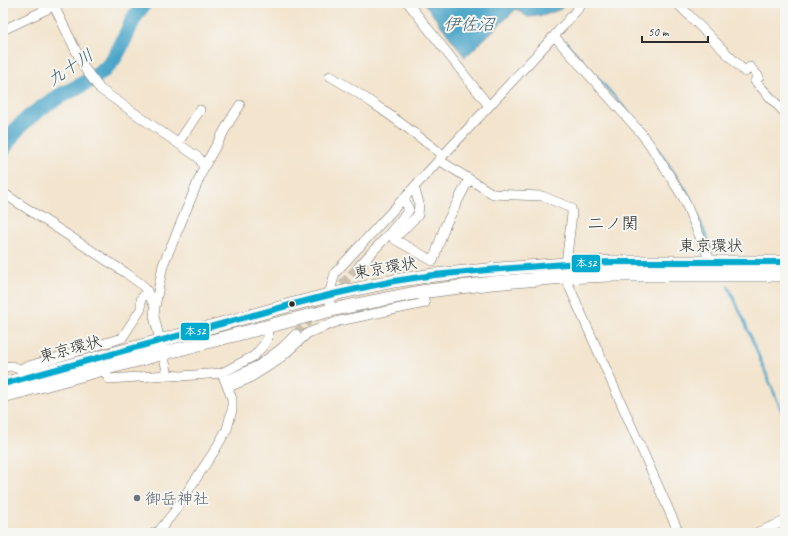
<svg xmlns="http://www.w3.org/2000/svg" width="788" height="536" viewBox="0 0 788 536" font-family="Caveat,'Klee One',sans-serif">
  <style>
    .water { fill: #4ba5c9; stroke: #3b687a }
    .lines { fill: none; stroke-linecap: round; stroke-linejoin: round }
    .stream { stroke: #4ba5c9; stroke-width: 2.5 }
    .river { stroke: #4ba5c9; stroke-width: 16 }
    .minor-tunnel { stroke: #cbbfad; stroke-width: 9; stroke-dasharray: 9 4.5; stroke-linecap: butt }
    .minor-casing { stroke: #716c64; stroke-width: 10 }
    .highway-casing { stroke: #716c64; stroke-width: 14 }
    .minor { stroke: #fff; stroke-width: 9 }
    .highway { stroke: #fff; stroke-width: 13 }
    .bus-1-casing { stroke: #f6f6f2; stroke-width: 9 }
    .bus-1 { stroke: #00a9ce; stroke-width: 6 }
    .bus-dot { fill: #2b2b2b; stroke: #f6f6f2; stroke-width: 1.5 }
    .worship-dot { fill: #6b7280; stroke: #f6f6f2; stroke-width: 1.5 }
    .labels { text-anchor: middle; stroke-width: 4; stroke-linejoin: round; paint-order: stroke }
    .street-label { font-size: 16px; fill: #2b2b2b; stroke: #f6f6f2 }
    .worship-label { font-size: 16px; fill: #5b616d; stroke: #f6f6f2; text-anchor: start }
    .water-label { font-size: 17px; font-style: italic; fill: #385c6a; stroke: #f6f6f2 }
    .neighbourhood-label { font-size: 17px; fill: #2b2b2b; stroke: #f6f6f2 }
    .line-badge { stroke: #f6f6f2; stroke-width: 1.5 }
    .badge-label { font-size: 11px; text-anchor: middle; font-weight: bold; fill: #fff }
  </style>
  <rect width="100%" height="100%" fill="#f6f6f2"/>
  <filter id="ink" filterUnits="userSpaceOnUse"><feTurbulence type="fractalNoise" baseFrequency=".025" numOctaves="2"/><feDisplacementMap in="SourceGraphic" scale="8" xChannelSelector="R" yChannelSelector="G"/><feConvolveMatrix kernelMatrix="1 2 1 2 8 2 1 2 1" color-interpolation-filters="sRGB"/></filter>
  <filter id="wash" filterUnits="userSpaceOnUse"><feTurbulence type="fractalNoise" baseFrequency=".012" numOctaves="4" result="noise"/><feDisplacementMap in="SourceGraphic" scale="16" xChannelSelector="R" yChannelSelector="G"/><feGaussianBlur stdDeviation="0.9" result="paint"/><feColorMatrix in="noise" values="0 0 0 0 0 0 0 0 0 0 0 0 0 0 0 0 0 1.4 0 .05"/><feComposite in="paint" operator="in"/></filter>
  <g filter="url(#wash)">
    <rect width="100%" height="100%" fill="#f3e4cd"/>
    <!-- water -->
    <path class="water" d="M424,3H565L561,9L545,15L528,17L516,9L465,57Z"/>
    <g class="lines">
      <!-- stream -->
      <path class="stream" d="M565,41L638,123
        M644,129L648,135L687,191L713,252
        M728,286L743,318L785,419"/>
      <!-- river -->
      <path class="river" d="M3,150C15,125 37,110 60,96C75,88 92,81 105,69C118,58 126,33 134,18C137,13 141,8 144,3"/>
    </g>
  </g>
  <g filter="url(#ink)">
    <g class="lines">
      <!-- minor-tunnel -->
      <path class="minor-tunnel" d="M296,334L359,266"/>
      <!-- minor casing -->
      <g class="minor-casing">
        <path id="minor" d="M408,3L489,106
          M677,3L745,72L750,67L759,77L755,81L785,113
          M54,6L85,69L100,89L199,158L204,167L180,225L163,265L155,307L154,316L168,375
          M3,30L58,4
          M554,36L641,133L650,145L683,197L711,263
          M330,76C370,99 406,127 443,155
          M178,143L200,110
          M439,160L493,194L542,196L571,208L572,214L566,264
          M204,167L231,119L240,105
          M414,187L419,203L418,215L394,239L433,261L445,226L469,179
          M3,193L126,273L141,284L147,291L155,307
          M359,266L389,234L409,210L404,198
          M565,277L679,533
          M331,310L329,295L335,273L439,160L554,36L583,3
          M3,367L12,366L19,369L122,338L141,309V299L147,291
          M103,369L109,379L168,375L181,376L222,373L254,356L262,347L268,338L267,326
          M226,381L259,365L283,347L296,334
          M228,387L248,379L277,361L308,333L339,321L425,303L420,292
          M154,533L159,531L174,512L215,450L227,429L232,410V399L222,373
          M756,533L785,521"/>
      </g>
      <!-- highway casing -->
      <g class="highway-casing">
        <path id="highway" d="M3,384L290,305L329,295L394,281L434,275L487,270L566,264L612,262H785
          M3,396L103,369L331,310L420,292L492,283L565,277L610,275H785"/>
      </g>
      <!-- minor -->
      <use href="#minor" class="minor"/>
      <!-- highway -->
      <use href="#highway" class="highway"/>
      <!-- bus-1 casing -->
      <g class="bus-1-casing">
        <path id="bus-1" d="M3,384L290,305L329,295L394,281L434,275L487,270L566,264L612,262H785"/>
      </g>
      <!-- bus-1 -->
      <use href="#bus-1" class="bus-1"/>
    </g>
  </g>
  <!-- markers -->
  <circle class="bus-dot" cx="292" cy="304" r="3.5"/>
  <circle class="worship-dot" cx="137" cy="498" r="4"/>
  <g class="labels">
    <!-- street labels -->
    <g class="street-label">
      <text x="711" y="251">東京環状</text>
      <text transform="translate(385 267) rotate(-10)" y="6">東京環状</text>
      <text transform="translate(70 348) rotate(-15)" y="6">東京環状</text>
    </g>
    <!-- worship labels -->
    <g class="worship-label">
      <text x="145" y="504">御岳神社</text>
    </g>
    <!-- water labels -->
    <g class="water-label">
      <text x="469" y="30">伊佐沼</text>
      <text transform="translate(70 67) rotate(-34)" y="6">九十川</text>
    </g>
    <!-- neighbourhood labels -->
    <g class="neighbourhood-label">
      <text x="613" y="229">二ノ関</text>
    </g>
  </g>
  <g class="line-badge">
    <rect x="571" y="254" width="30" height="19" rx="4" fill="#00a9ce"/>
    <rect x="180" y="322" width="30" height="19" rx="4" fill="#00a9ce"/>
  </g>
  <g class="badge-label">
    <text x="586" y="267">本52</text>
    <text x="195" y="335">本52</text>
  </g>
  <!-- margin -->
  <rect width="788" height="536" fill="none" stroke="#f6f6f2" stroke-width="16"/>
  <!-- scale -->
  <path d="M642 36v6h66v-6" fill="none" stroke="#2b2b2b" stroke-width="2"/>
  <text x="648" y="36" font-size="12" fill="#2b2b2b" stroke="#f6f6f2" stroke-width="3" paint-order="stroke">50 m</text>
</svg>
